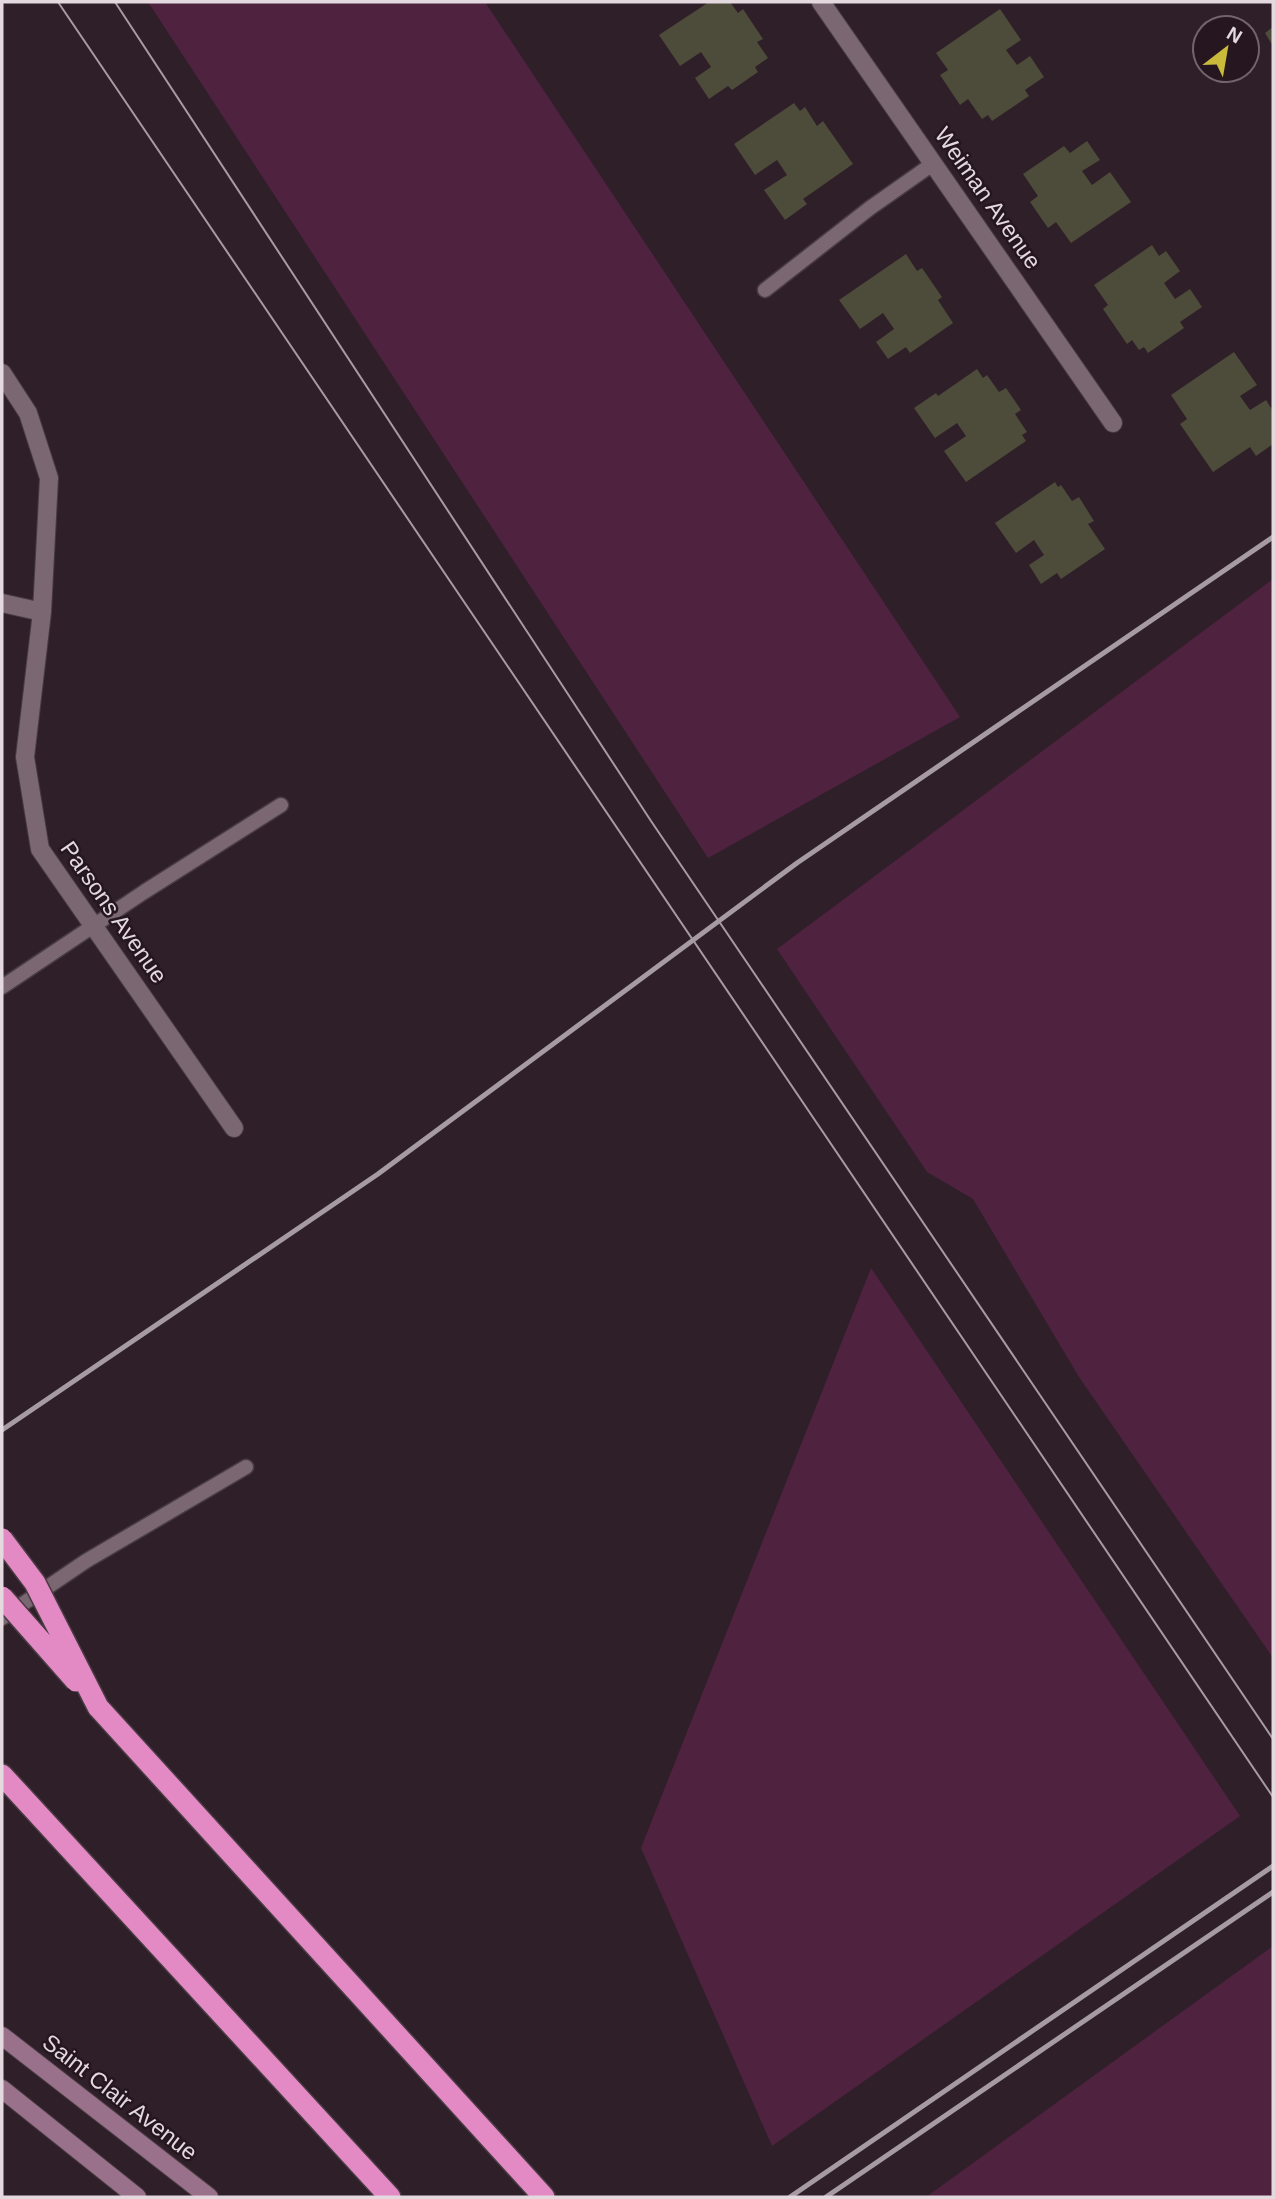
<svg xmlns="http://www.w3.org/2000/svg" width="1275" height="2199" viewBox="0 0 1275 2199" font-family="Arial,sans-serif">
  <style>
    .green { fill: #4f2240 }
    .building { fill: #4d4b39 }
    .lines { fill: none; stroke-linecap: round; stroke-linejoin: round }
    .lane-casing { stroke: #483b43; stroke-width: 17 }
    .street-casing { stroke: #483b43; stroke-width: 20 }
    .secondary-casing { stroke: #483b43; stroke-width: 20 }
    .highway-casing { stroke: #483b43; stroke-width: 24 }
    .lane { stroke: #7a6772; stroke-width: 14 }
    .street { stroke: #7a6772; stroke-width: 18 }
    .secondary { stroke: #9a718a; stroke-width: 18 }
    .highway { stroke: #e389c3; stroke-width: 21 }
    .tram { stroke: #a79ba2; stroke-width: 2 }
    .rail { stroke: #a79ba2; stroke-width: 5 }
    .highway-bridge-casing { stroke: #483b43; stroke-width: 24; stroke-linecap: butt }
    .highway-bridge { stroke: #e389c3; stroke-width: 21 }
    .labels { text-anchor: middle; stroke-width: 5; stroke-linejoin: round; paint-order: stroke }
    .street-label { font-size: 23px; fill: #e3d9df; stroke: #25161f }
  </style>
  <rect width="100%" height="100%" fill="#2f1f29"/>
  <!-- green -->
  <path class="green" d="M148,2H485L960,717L708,858Z
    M1273,579V1658L1079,1377L973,1199L927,1172L777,949Z
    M871,1268L1240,1816L772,2146L641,1848Z
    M1273,1946V2197H925H926Z"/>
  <!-- building -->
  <path class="building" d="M709,2H730L738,13L743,9L763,39L757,42L768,58L755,67L758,72L732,90L728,86L709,99L695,78L711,67L701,52L680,66L659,35Z
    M1000,9L1021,40L1006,50L1017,65L1030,56L1044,77L1025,90L1029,96L992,121L988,115L982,119L968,99L960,105L940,75L948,70L936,53Z
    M1273,27V46L1265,33Z
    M794,103L800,111L805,107L817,126L823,121L853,164L803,199L807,204L785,220L764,190L787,175L777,160L755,175L734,144Z
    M1087,141L1100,160L1082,171L1092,185L1110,172L1131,202L1071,243L1056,222L1048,228L1030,202L1038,196L1023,174L1064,146L1070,153Z
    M1152,245L1159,256L1166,251L1180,271L1164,283L1175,299L1190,289L1202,307L1180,322L1184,328L1148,353L1144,347L1139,350L1132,340L1127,344L1103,309L1108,305L1094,285Z
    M906,254L917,271L922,268L942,297L938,300L953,323L910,353L906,347L888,359L876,342L894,329L883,313L860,329L839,300Z
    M1234,352L1257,385L1240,396L1250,410L1266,400L1273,411V444L1256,456L1250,447L1213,472L1180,424L1187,419L1171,395Z
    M977,369L983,378L987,375L999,392L1006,388L1021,410L1015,414L1027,432L1022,435L1026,441L966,482L944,451L966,436L957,423L935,438L914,408L936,393L938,396Z
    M1055,482L1058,487L1061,485L1072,501L1079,497L1094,521L1088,524L1105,549L1061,579L1057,573L1041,584L1029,565L1044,555L1034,540L1016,553L995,523Z"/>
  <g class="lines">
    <!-- lane casing -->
    <g class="lane-casing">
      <path id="lane" d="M765,290L870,208L934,163
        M2,987L144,892L281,805
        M2,1618L86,1561L246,1467"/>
    </g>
    <!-- street casing -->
    <g class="street-casing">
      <path id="street" d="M821,2L1113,423
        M2,373L28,413L49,478L42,612L25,757L40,849L234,1128
        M2,603L42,612"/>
    </g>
    <!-- secondary casing -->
    <g class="secondary-casing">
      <path id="secondary" d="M2,2036L209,2197
        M2,2089L137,2197"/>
    </g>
    <!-- highway casing -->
    <g class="highway-casing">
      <path id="highway" d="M98,1707L544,2197
        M2,1775L390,2197"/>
    </g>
    <!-- lane -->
    <use href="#lane" class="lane"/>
    <!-- street -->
    <use href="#street" class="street"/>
    <!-- secondary -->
    <use href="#secondary" class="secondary"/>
    <!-- highway -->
    <use href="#highway" class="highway"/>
    <!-- tram -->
    <path class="tram" d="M58,2L1273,1797
      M115,2L651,821L1273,1739"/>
    <!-- rail -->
    <path class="rail" d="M2,1430L378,1174L797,863L1273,537
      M790,2197L1273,1866
      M826,2197L1273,1892"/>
    <!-- highway-bridge casing -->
    <g class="highway-bridge-casing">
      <path id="highway-bridge" d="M2,1539L35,1583L98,1707
        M2,1597L76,1681"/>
    </g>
    <!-- highway-bridge -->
    <use href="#highway-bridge" class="highway-bridge"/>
  </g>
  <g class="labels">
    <!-- street labels -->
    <g class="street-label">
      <text transform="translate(988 198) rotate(55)" y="8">Weiman Avenue</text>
      <text transform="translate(114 912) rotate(55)" y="8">Parsons Avenue</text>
      <text transform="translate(120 2097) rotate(38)" y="8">Saint Clair Avenue</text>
    </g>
  </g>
  <!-- border -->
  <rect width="1275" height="2199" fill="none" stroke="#e3d9df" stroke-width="7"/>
  <!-- north arrow -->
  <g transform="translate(1226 49) rotate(31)"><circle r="33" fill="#25161f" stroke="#71646c" stroke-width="2"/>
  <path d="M0-5L12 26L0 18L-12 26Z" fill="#caba3a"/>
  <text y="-10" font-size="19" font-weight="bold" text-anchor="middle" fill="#e3d9df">N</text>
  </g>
</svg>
